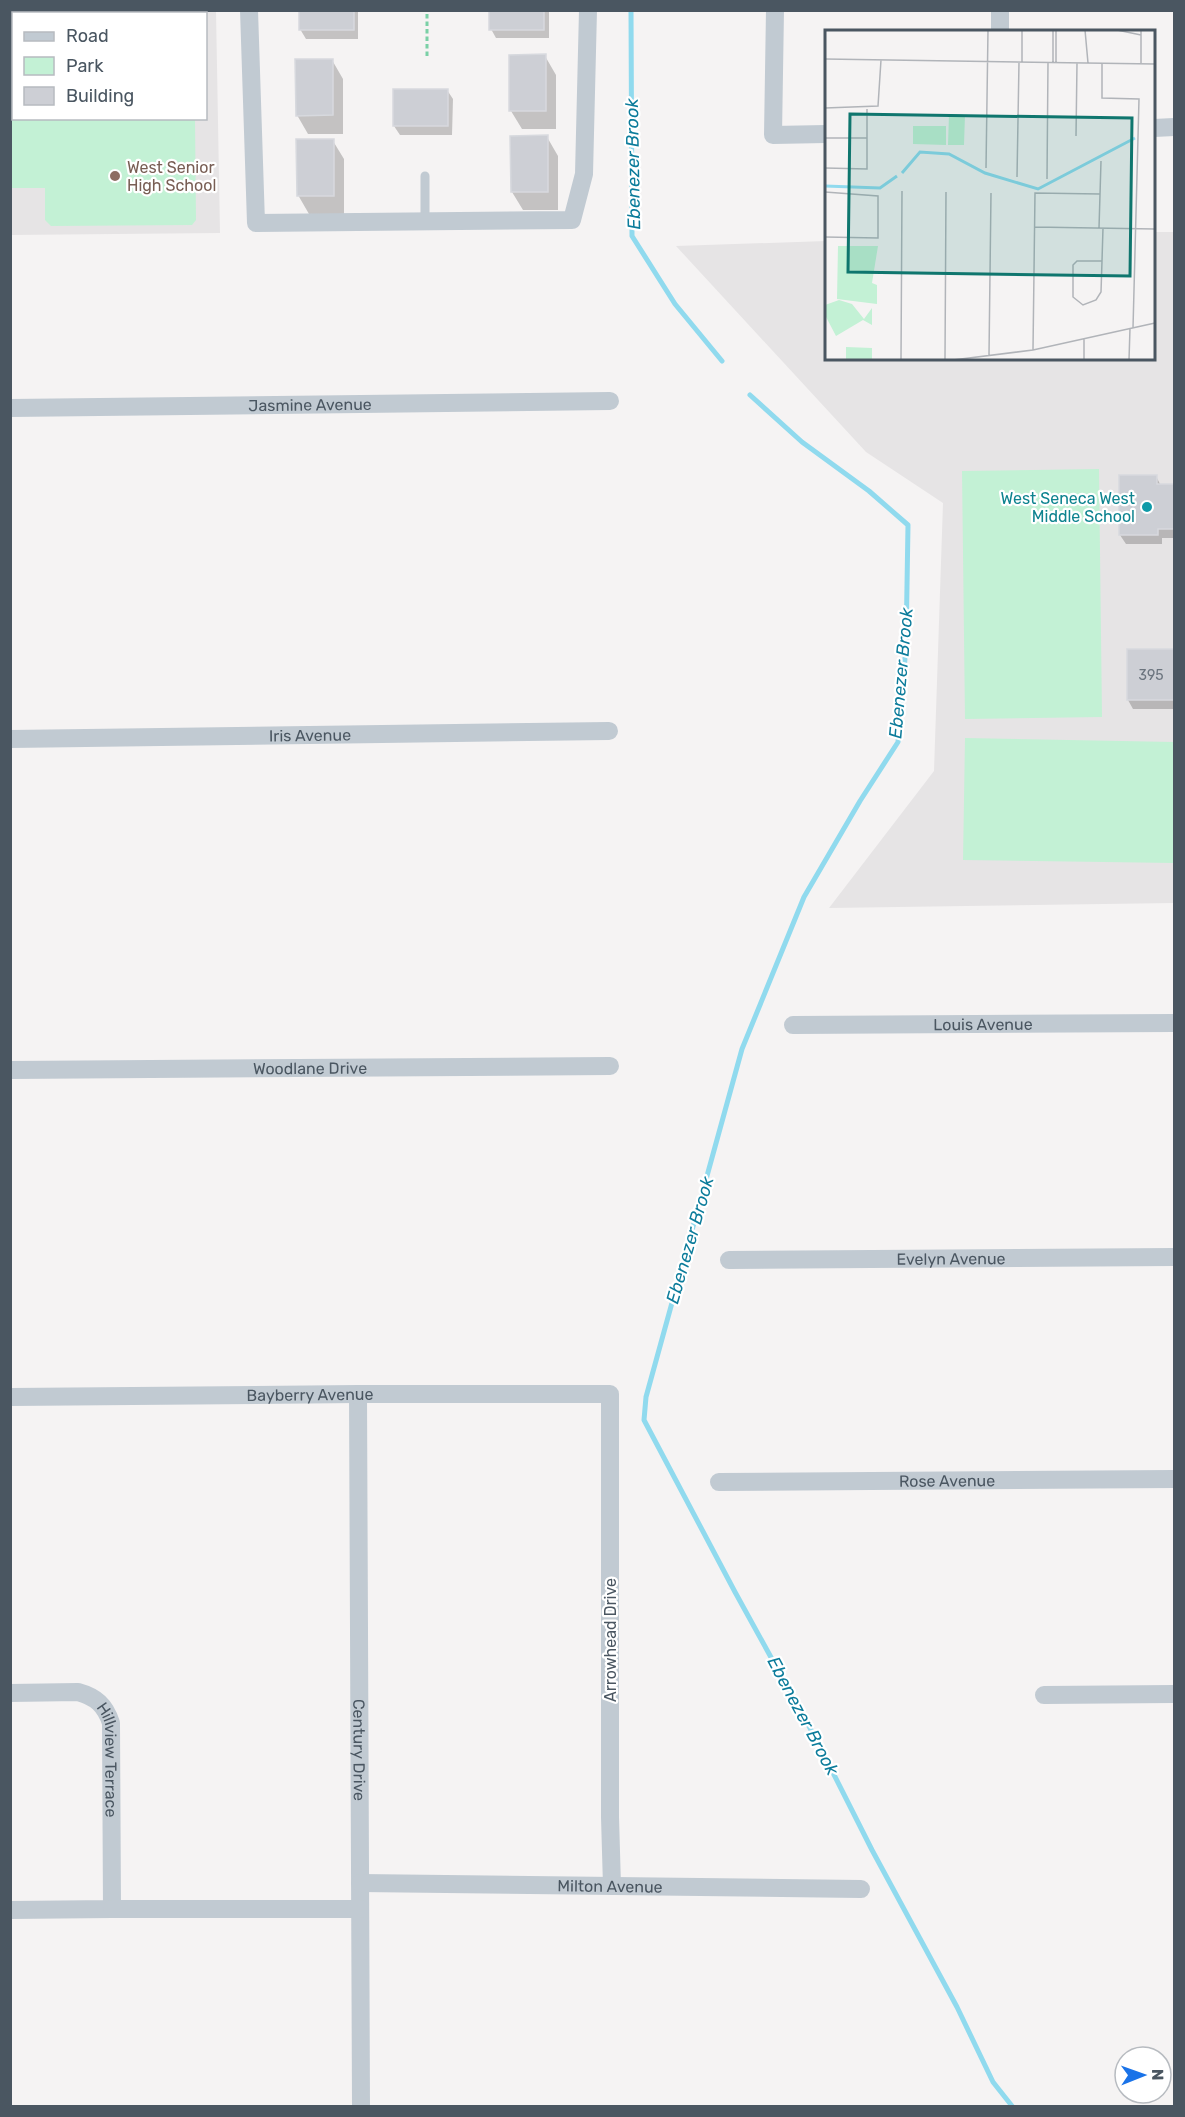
<svg xmlns="http://www.w3.org/2000/svg" width="1185" height="2117" viewBox="0 0 1185 2117" font-family="Rubik,sans-serif">
  <style>
    .education { fill: #e6e4e5; fill-rule: evenodd }
    .green { fill: #c3f1d5 }
    .shadow { fill: #0003 }
    .lines { fill: none; stroke-linecap: round; stroke-linejoin: round }
    .stream { stroke: #90daee; stroke-width: 5 }
    .building { fill: #cdcfd5; stroke: #d7d9de; stroke-width: 1.5 }
    .path { stroke: #7ad0a6; stroke-width: 3; stroke-dasharray: 4.5 3; stroke-linecap: butt }
    .lane { stroke: #c1cad2; stroke-width: 9 }
    .street { stroke: #c1cad2; stroke-width: 18 }
    .education-dot { fill: #8d6e63; stroke: #fff; stroke-width: 2 }
    .culture-dot { fill: #0f9aa8; stroke: #fff; stroke-width: 2 }
    .labels { text-anchor: middle; stroke-width: 4.5; stroke-linejoin: round; paint-order: stroke }
    .number-label { font-size: 14px; fill: #6b747e }
    .education-label { font-size: 16px; fill: #785e54; stroke: #fff; text-anchor: start }
    .street-label { font-size: 16px; fill: #4a5661; stroke: #fff }
    .culture-label { font-size: 16px; fill: #0d838f; stroke: #fff; text-anchor: end }
    .water-label { font-size: 18px; font-style: italic; fill: #0c7c9b; stroke: #fff }
    .inset-river { fill: none; stroke: #90daee; stroke-width: 3 }
    .inset-road { fill: none; stroke: #b1b4b9; stroke-width: 1.5 }
    .view { fill: #0f766e; fill-opacity: 0.15; stroke: #0f766e; stroke-width: 3 }
    .inset-edge { fill: none; stroke: #4a5661; stroke-width: 3 }
  </style>
  <rect width="100%" height="100%" fill="#f5f3f3"/>
  <!-- education -->
  <path class="education" d="M10,11H216L220,233L11,235ZM14,14H206V118H14Z
    M1154,232H1174V903L829,908L934,771L943,503L866,452L676,246L826,241V358H1154Z"/>
  <!-- green -->
  <path class="green" d="M11,10L193,11V14H14V118L195,119L196,220L192,225L51,226L45,220V188H11Z
    M1099,469L1102,717L965,719L962,471Z
    M965,738L1174,742V863L963,860Z"/>
  <!-- shadow -->
  <path class="shadow" d="M300,10H358V39H306L300,29Z
    M491,10H549V38H496L491,29Z
    M545,56L556,75V129H522L511,111Z
    M332,60L343,79V134H308L297,115Z
    M447,90L453,99L452,135H400L394,126Z
    M547,137L558,156V210H523L512,192Z
    M333,141L344,159V214H309L298,195Z
    M1156,476L1161,486H1174V538H1162V544H1126L1120,535Z
    M1128,650L1174,651V709H1133L1128,700Z"/>
  <g class="lines">
    <!-- stream -->
    <path class="stream" d="M631,10L632,236L675,304L722,361
      M750,395L802,442L869,491L908,525L906,646L898,742L860,801L804,897L742,1049L646,1397L644,1420L735,1592L816,1739L872,1850L957,2007L993,2082L1012,2106"/>
  </g>
  <!-- building -->
  <path class="building" d="M299,10H354V30H299Z
    M489,10H544V30H489Z
    M546,54V111H509V55Z
    M295,59H333V115L296,116Z
    M393,89H448V126H393Z
    M548,135V192H511L510,136Z
    M296,139H334V196H297Z
    M1119,475H1157V484H1174V529H1158V535H1119Z
    M1127,649H1174V700H1127Z"/>
  <g class="lines">
    <!-- path -->
    <path class="path" d="M427,56V10"/>
    <!-- lane -->
    <path class="lane" d="M425,221V176"/>
    <!-- street -->
    <g class="street">
      <path d="M249,10L256,223L572,220L584,174L588,10"/>
      <path d="M775,10L773,135L826,134"/>
      <path d="M1000,10V32"/>
      <path d="M1154,128L1174,127"/>
      <path id="s1" d="M10,408L610,401"/>
      <path id="s2" d="M10,739L609,731"/>
      <path id="s3" d="M793,1025L1174,1023"/>
      <path id="s4" d="M10,1070L610,1066"/>
      <path id="s5" d="M729,1260L1174,1257"/>
      <path id="s6" d="M358,1394L361,2106"/>
      <path id="s7" d="M10,1397L358,1394H610V1817L612,1886"/>
      <path id="s8" d="M719,1482L1174,1479"/>
      <path id="s9" d="M10,1693L78,1692C96,1697 105,1705 111,1723L112,1909L10,1910"/>
      <path d="M1044,1695L1174,1694"/>
      <path id="s10" d="M360,1883L861,1889"/>
      <path d="M112,1909H360"/>
    </g>
  </g>
  <!-- markers -->
  <circle class="education-dot" cx="115" cy="176" r="6"/>
  <circle class="culture-dot" cx="1147" cy="507" r="6"/>
  <g class="labels">
    <!-- number labels -->
    <g class="number-label">
      <text x="1151" y="680">395</text>
    </g>
    <!-- education labels -->
    <g class="education-label">
      <text x="127" y="173">West Senior<tspan x="127" dy="18">High School</tspan></text>
    </g>
    <!-- street labels -->
    <g class="street-label">
      <text dy="6" stroke="none"><textPath href="#s1" startOffset="300">Jasmine Avenue</textPath></text>
      <text dy="6" stroke="none"><textPath href="#s2" startOffset="300">Iris Avenue</textPath></text>
      <text dy="6" stroke="none"><textPath href="#s3" startOffset="190">Louis Avenue</textPath></text>
      <text dy="6" stroke="none"><textPath href="#s4" startOffset="300">Woodlane Drive</textPath></text>
      <text dy="6" stroke="none"><textPath href="#s5" startOffset="222">Evelyn Avenue</textPath></text>
      <text dy="6" stroke="none"><textPath href="#s7" startOffset="300">Bayberry Avenue</textPath></text>
      <text dy="6" stroke="none"><textPath href="#s8" startOffset="228">Rose Avenue</textPath></text>
      <text transform="translate(610 1640) rotate(-90)" y="6">Arrowhead Drive</text>
      <text dy="6" stroke="none"><textPath href="#s6" startOffset="356">Century Drive</textPath></text>
      <text dy="6" stroke="none"><textPath href="#s9" startOffset="152">Hillview Terrace</textPath></text>
      <text dy="6" stroke="none"><textPath href="#s10" startOffset="250">Milton Avenue</textPath></text>
    </g>
    <!-- culture labels -->
    <g class="culture-label">
      <text x="1135" y="504">West Seneca West<tspan x="1135" dy="18">Middle School</tspan></text>
    </g>
    <!-- water labels -->
    <g class="water-label">
      <text transform="translate(633 164) rotate(-91)" y="6">Ebenezer Brook</text>
      <text transform="translate(901 673) rotate(-85)" y="6">Ebenezer Brook</text>
      <text transform="translate(690 1240) rotate(-74)" y="6">Ebenezer Brook</text>
      <text transform="translate(803 1716) rotate(62)" y="6">Ebenezer Brook</text>
    </g>
  </g>
  <!-- overview -->
  <g transform="translate(825 30)">
    <rect width="330" height="330" fill="#f5f3f3"/>
    <path d="M124,84L140,85L139,115H123ZM88,96H121V115L88,114ZM13,216H53L47,253L52,255V274L12,269ZM14,270L27,274L39,289L47,278V295L38,290L11,306L0,285V275ZM21,317L47,318V330H21Z" fill="#c3f1d5"/>
    <path class="inset-river" d="M77,143L95,122L124,124L160,143L213,159L310,108M0,156L55,158L72,146"/>
    <path class="inset-road" d="M260,0L263,33M292,0L316,5M0,29L330,34M197,32V0M228,32V0M231,33V0M277,33V68L314,69L308,298M316,33V0M0,78L53,76L56,30M251,106L252,33M0,108H42M0,138L42,139V79M161,138L163,0M192,147L194,32M222,149L223,32M0,162L53,166V208L0,207M209,197L330,199M274,198L276,131M252,231H277L276,262L271,270L258,275L248,267V235ZM277,231L278,198M208,320L210,163L275,164M164,325L166,163M76,330L77,161M120,330L121,162M128,330L208,320L330,293M259,330V309M304,330L305,298"/>
    <path class="view" d="M25,84L307,88L305,246L23,242Z"/>
    <rect width="330" height="330" class="inset-edge"/>
  </g>
  <!-- border -->
  <rect width="1185" height="2117" fill="none" stroke="#4a5661" stroke-width="24"/>
  <!-- legend -->
  <rect x="12" y="12" width="195" height="108" fill="#ffffff" stroke="#b7bbc0" stroke-width="1.5"/>
  <rect x="24" y="32" width="30" height="9" fill="#c1cad2" stroke="#b7bbc0" stroke-width="1.5"/>
  <text x="66" y="42" font-size="18" fill="#4a5661">Road</text>
  <rect x="24" y="57" width="30" height="18" fill="#c3f1d5" stroke="#b7bbc0" stroke-width="1.5"/>
  <text x="66" y="72" font-size="18" fill="#4a5661">Park</text>
  <rect x="24" y="87" width="30" height="18" fill="#cdcfd5" stroke="#b7bbc0" stroke-width="1.5"/>
  <text x="66" y="102" font-size="18" fill="#4a5661">Building</text>
  <!-- north arrow -->
  <g transform="translate(1143 2075) rotate(89)"><circle r="28" fill="#ffffff" stroke="#b7bbc0" stroke-width="1.5"/>
  <path d="M0-4.5L10 22L0 15L-10 22Z" fill="#1a73e8"/>
  <text y="-9" font-size="16" font-weight="bold" text-anchor="middle" fill="#4a5661">N</text>
  </g>
</svg>
